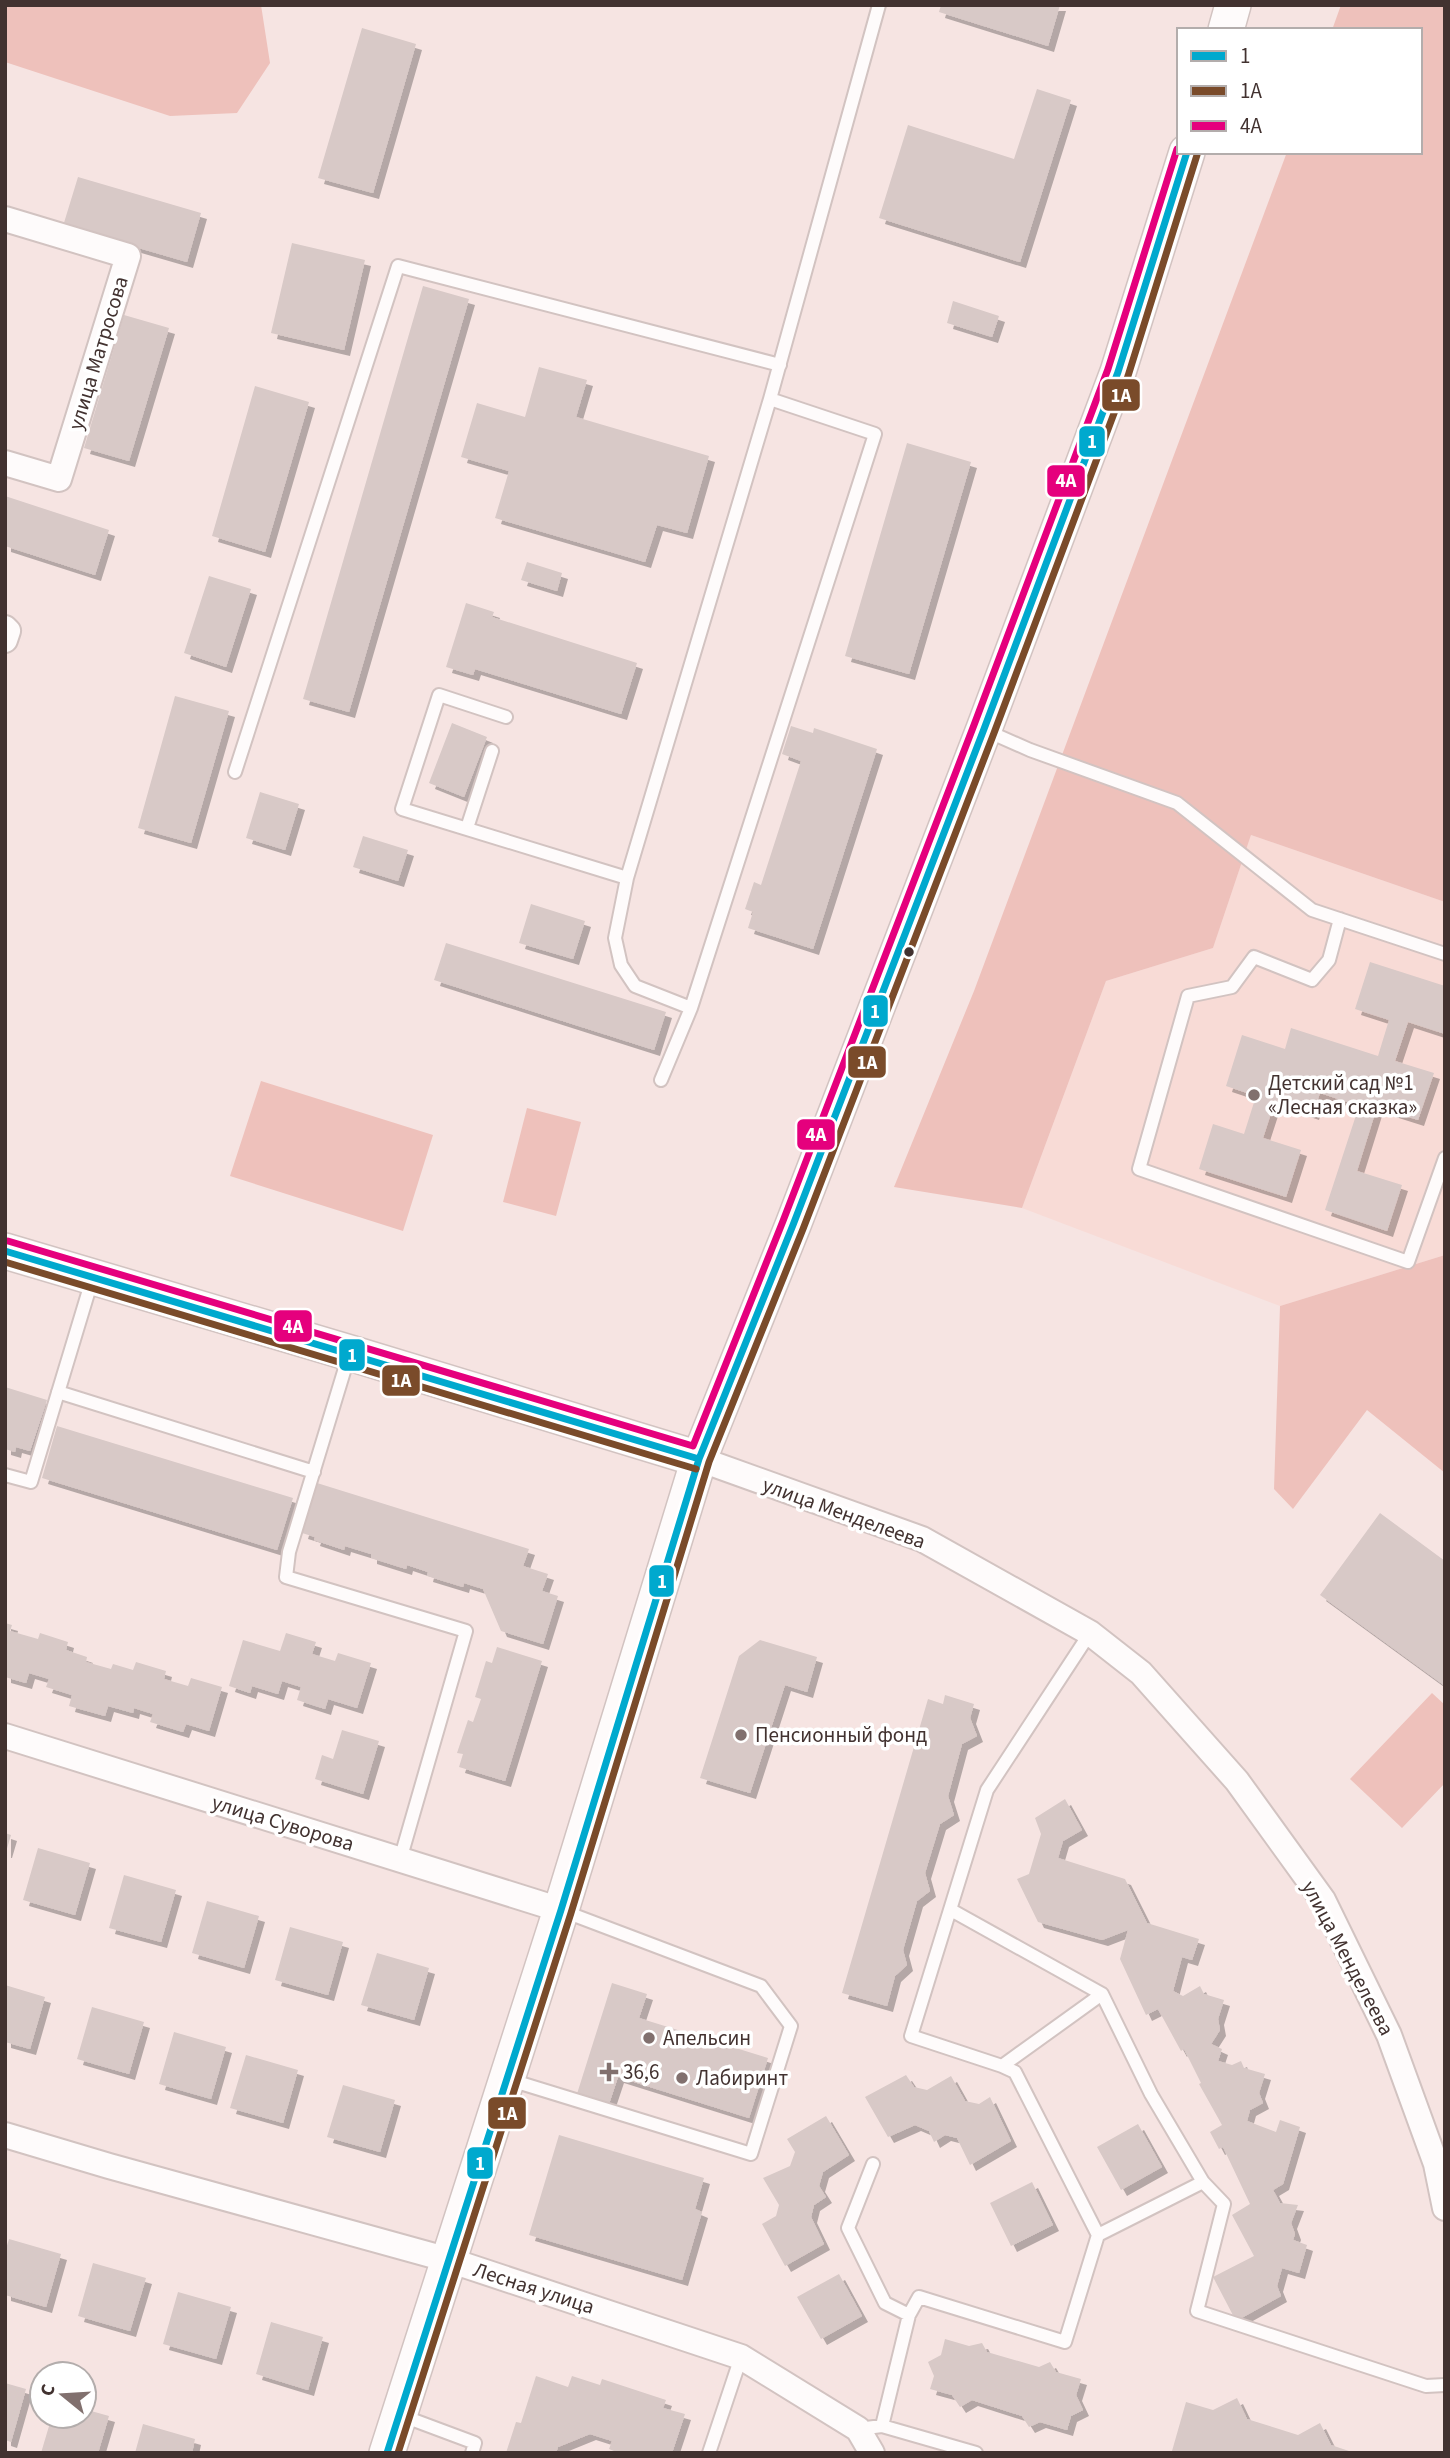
<svg xmlns="http://www.w3.org/2000/svg" width="1450" height="2458" viewBox="0 0 1450 2458" font-family="'Source Sans 3',sans-serif">
  <style>
    .built { fill: #f8dbd6 }
    .green { fill: #eec1bb }
    .building { fill: #d8c9c7; filter: url(#shadow) }
    .lines { fill: none; stroke-linecap: round; stroke-linejoin: round }
    .lane-casing { stroke: #d2c3c1; stroke-width: 16 }
    .street-casing { stroke: #d2c3c1; stroke-width: 28 }
    .secondary-casing { stroke: #d2c3c1; stroke-width: 38 }
    .lane { stroke: #fefbfb; stroke-width: 12 }
    .street { stroke: #fefbfb; stroke-width: 24 }
    .secondary { stroke: #fefbfb; stroke-width: 35 }
    .bus-1-casing { stroke: #fff; stroke-width: 12 }
    .bus-2-casing { stroke: #fff; stroke-width: 12 }
    .bus-3-casing { stroke: #fff; stroke-width: 12 }
    .bus-1 { stroke: #00a9ce; stroke-width: 7 }
    .bus-2 { stroke: #7a4b2a; stroke-width: 7 }
    .bus-3 { stroke: #e5007d; stroke-width: 7 }
    .bus-dot { fill: #423230; stroke: #fff; stroke-width: 2.5 }
    .poi-dot { fill: #81706e; stroke: #fff; stroke-width: 2.5 }
    .labels { text-anchor: middle; stroke-width: 7; stroke-linejoin: round; paint-order: stroke }
    .street-label { font-size: 21px; fill: #423230; stroke: #fff }
    .poi-label { font-size: 21px; fill: #423230; stroke: #fff; text-anchor: start }
    .line-badge { stroke: #fff; stroke-width: 2.5 }
    .badge-label { font-size: 19px; text-anchor: middle; font-weight: bold; fill: #fff }
  </style>
  <defs>
    <filter id="shadow"><feDropShadow dx="6" dy="6" stdDeviation="0" flood-color="#0004"/></filter>
  </defs>
  <rect width="100%" height="100%" fill="#f6e4e2"/>
  <!-- built -->
  <path class="built" d="M1251,835L1445,902V1255L1280,1306L1022,1208L1106,981L1213,948Z"/>
  <!-- green -->
  <path class="green" d="M5,5H261L270,63L237,113L170,116L5,62Z
    M1341,5H1445V902L1251,835L1213,948L1106,981L1022,1208L894,1187L974,991L1287,152H1420V30H1332Z
    M261,1081L433,1135L403,1231L230,1176Z
    M527,1108L581,1122L556,1216L503,1202Z
    M1445,1255V1473L1367,1410L1293,1509L1274,1489L1280,1306Z
    M1432,1693L1445,1705V1783L1402,1828L1350,1779Z"/>
  <!-- building -->
  <path class="building" d="M941,5H1060L1048,46L939,12Z
    M362,28L416,44L373,193L318,178Z
    M1037,89L1071,100L1020,262L879,218L908,125L1014,159Z
    M78,177L201,213L187,262L63,226Z
    M292,243L365,260L344,350L271,333Z
    M423,286L469,299L349,712L303,699Z
    M953,301L999,316L992,337L947,323Z
    M124,315L169,328L129,461L84,448Z
    M539,367L587,380L576,417L709,456L687,533L657,525L645,562L495,518L509,471L461,457L477,403L525,417Z
    M255,386L309,402L265,552L212,536Z
    M907,443L971,462L909,674L845,656Z
    M5,496L109,530L95,575L5,546Z
    M527,562L562,573L557,591L521,580Z
    M209,576L251,589L226,667L184,653Z
    M466,603L494,612L492,617L637,663L621,714L475,669L473,675L446,667Z
    M175,696L229,711L191,843L138,828Z
    M452,723L487,737L464,797L429,783Z
    M791,726L813,733L814,728L877,749L813,949L748,928L753,912L745,909L754,882L761,885L801,761L782,754Z
    M260,792L299,804L285,850L246,838Z
    M363,836L408,850L398,881L353,867Z
    M531,904L585,921L573,959L519,943Z
    M446,943L666,1012L654,1050L434,980Z
    M1370,962L1445,986V1034L1408,1022L1395,1061L1434,1073L1418,1120L1377,1107L1357,1171L1402,1185L1387,1231L1325,1210L1359,1106L1320,1093L1313,1114L1275,1101L1263,1138L1301,1150L1286,1197L1199,1169L1213,1124L1244,1134L1256,1096L1226,1086L1242,1035L1285,1049L1291,1028L1378,1056L1389,1020L1355,1009Z
    M5,1387L47,1400L30,1451L16,1447L15,1452L5,1449Z
    M57,1426L293,1498L277,1550L42,1478Z
    M317,1483L529,1549L523,1566L548,1574L542,1591L558,1596L543,1644L501,1631L483,1589L464,1583L463,1587L427,1576L428,1572L407,1565L406,1569L371,1558V1554L345,1546L344,1550L314,1540L315,1537L302,1533Z
    M1380,1513L1445,1561V1686L1320,1595Z
    M5,1623L12,1625L10,1631L38,1639L40,1633L68,1642L66,1650L87,1657L86,1662L111,1669L113,1664L133,1670L136,1662L166,1671L164,1679L188,1686L191,1678L222,1687L209,1731L186,1724L183,1732L150,1722L153,1714L134,1708L133,1713L108,1706L105,1716L69,1706L72,1695L46,1687L49,1679L29,1673L26,1683L5,1677Z
    M286,1633L316,1642L312,1654L335,1661L338,1653L371,1663L357,1708L328,1699L325,1709L297,1700L301,1687L282,1681L278,1694L252,1686L250,1693L229,1686L243,1640L280,1651Z
    M760,1640L817,1657L807,1692L785,1685L750,1793L700,1778L739,1656Z
    M497,1647L542,1661L505,1781L459,1767L463,1754L457,1753L468,1720L473,1722L481,1699L475,1697L486,1661L492,1663Z
    M945,1695L974,1704L970,1718L977,1736L962,1744L948,1796L954,1815L940,1824L925,1873L930,1891L917,1901L903,1950L907,1965L895,1976L887,2006L842,1993L928,1699L943,1704Z
    M342,1730L379,1741L363,1794L315,1779L322,1755L333,1759Z
    M1065,1799L1082,1830L1063,1841L1058,1858L1125,1879L1147,1923L1199,1939L1192,1960L1182,1957L1173,1991L1183,1996L1200,1986L1204,1994L1224,2000L1218,2019L1220,2030L1211,2044L1222,2049L1218,2061L1232,2065L1241,2061L1244,2068L1265,2074L1259,2093L1263,2103L1250,2110L1247,2121L1276,2132L1280,2120L1300,2127L1283,2184L1273,2190L1280,2203L1298,2205L1291,2223L1295,2234L1293,2240L1307,2245L1299,2273L1282,2268L1277,2286L1281,2296L1236,2321L1213,2277L1254,2256L1232,2215L1250,2204L1223,2147L1219,2149L1210,2132L1222,2125L1199,2084L1201,2083L1184,2049L1181,2051L1158,2009L1146,2015L1120,1959L1128,1930L1102,1940L1038,1922L1017,1879L1029,1874L1041,1834L1035,1818Z
    M5,1833L11,1835L6,1852H5Z
    M38,1848L90,1863L75,1915L23,1900Z
    M124,1875L176,1890L161,1942L109,1928Z
    M207,1901L259,1916L244,1968L192,1953Z
    M290,1927L343,1942L328,1995L275,1980Z
    M377,1953L429,1968L414,2020L361,2005Z
    M612,1983L647,1994L639,2018L768,2058L749,2118L618,2077L608,2107L576,2097Z
    M5,1985L45,1997L30,2049L5,2042Z
    M92,2007L144,2022L129,2074L77,2059Z
    M174,2032L226,2047L211,2099L159,2084Z
    M246,2055L298,2070L283,2123L230,2108Z
    M906,2075L914,2087L927,2090L951,2076L965,2101L979,2104L990,2097L1011,2141L970,2165L957,2138L945,2135L934,2142L929,2131L915,2125L888,2137L865,2097Z
    M343,2085L395,2100L380,2152L327,2137Z
    M826,2116L849,2155L823,2172L819,2186L826,2197L814,2205L811,2217L824,2244L785,2266L762,2224L776,2216L779,2205L763,2178L790,2166L795,2152L787,2139Z
    M1138,2124L1162,2167L1121,2190L1097,2147Z
    M559,2135L704,2178L695,2209L702,2212L682,2280L529,2235Z
    M1032,2182L1053,2225L1011,2246L990,2203Z
    M9,2239L61,2254L46,2307L5,2295V2252Z
    M93,2263L146,2278L130,2331L78,2316Z
    M839,2274L862,2316L821,2339L797,2297Z
    M178,2292L231,2307L216,2359L163,2344Z
    M271,2322L323,2337L308,2390L256,2374Z
    M945,2339L969,2346L982,2343L987,2352L1039,2367L1050,2362L1056,2372L1081,2379L1076,2395L1083,2410L1071,2416L1067,2430L1040,2422L1029,2427L1022,2416L972,2400L960,2407L952,2395L930,2389L934,2376L928,2362L941,2355Z
    M536,2376L568,2387L572,2376L600,2385L602,2379L666,2400L663,2408L685,2414L672,2453H619L609,2449L612,2441L590,2434L558,2447L556,2453H506L516,2422L521,2423Z
    M5,2383L26,2389L11,2442L5,2440Z
    M1237,2398L1247,2419L1298,2435L1320,2423L1331,2445L1355,2453L1172,2451L1186,2402L1213,2410Z
    M84,2409L109,2416L98,2453H41L52,2416H84Z
    M143,2424L195,2439L192,2453H135Z"/>
  <g class="lines">
    <!-- lane casing -->
    <g class="lane-casing">
      <path id="lane" d="M506,717L439,695L402,809L627,878
        M987,731L1030,750L1177,803L1312,910L1445,954
        M235,772L398,266L780,365
        M467,828L492,751
        M1340,919L1329,960L1312,980L1254,957L1232,987L1188,996L1139,1169L1408,1262L1445,1158
        M691,1008L875,434L770,399
        M661,1080L691,1008L635,986L621,965L615,938L627,878L770,399L879,5
        M349,1355L289,1552L286,1577L466,1631L400,1860
        M58,1392L314,1472
        M5,1475L31,1482L92,1280
        M1090,1633L987,1790L911,2036L1002,2066L1102,1994
        M951,1910L1102,1994L1151,2094L1203,2182L1224,2204L1197,2311L1426,2386L1445,2385
        M507,2079L751,2154L791,2026L761,1986L563,1911
        M873,2164L848,2228L885,2303L909,2315L882,2426
        M1098,2235L1203,2182
        M909,2315L919,2297L1065,2342L1098,2235L1015,2072L1002,2066
        M400,2415L475,2443L472,2453
        M858,2429L882,2426L976,2453
        M709,2453L741,2357"/>
    </g>
    <!-- street casing -->
    <g class="street-casing">
      <path id="street" d="M5,219L128,256L59,479L5,463
        M5,628L8,631L5,640
        M699,1459L922,1539L1090,1633L1141,1673L1237,1781L1323,1900L1389,2035L1436,2164L1445,2208
        M5,1736L561,1910
        M5,2135L109,2166L449,2260L741,2357L858,2429L872,2453"/>
    </g>
    <!-- secondary casing -->
    <g class="secondary-casing">
      <path id="secondary" d="M1226,30L1233,5
        M5,1251L350,1353L699,1459
        M387,2453L561,1910L699,1459L793,1225L984,729L1118,372L1187,152"/>
    </g>
    <!-- lane -->
    <use href="#lane" class="lane"/>
    <!-- street -->
    <use href="#street" class="street"/>
    <!-- secondary -->
    <use href="#secondary" class="secondary"/>
    <!-- bus-1 casing -->
    <g class="bus-1-casing">
      <path id="bus-1" d="M5,1251L699,1459
        M387,2453L561,1910L699,1459L793,1225L984,729L1118,372L1187,152"/>
    </g>
    <!-- bus-2 casing -->
    <g class="bus-2-casing">
      <path id="bus-2" d="M5,1262L696,1469
        M398,2453L571,1913L709,1462L803,1229L994,733L1128,376L1197,155"/>
    </g>
    <!-- bus-3 casing -->
    <g class="bus-3-casing">
      <path id="bus-3" d="M8,1241L693,1446L783,1221L974,725L1108,369L1177,149"/>
    </g>
    <!-- bus-1 -->
    <use href="#bus-1" class="bus-1"/>
    <!-- bus-2 -->
    <use href="#bus-2" class="bus-2"/>
    <!-- bus-3 -->
    <use href="#bus-3" class="bus-3"/>
  </g>
  <!-- markers -->
  <circle class="bus-dot" cx="909" cy="952" r="6"/>
  <g class="poi-dot">
    <circle cx="1254" cy="1095" r="7"/>
    <circle cx="741" cy="1735" r="7"/>
    <circle cx="649" cy="2038" r="7"/>
    <path d="M605.5 2061.5h7v7h7v7h-7v7h-7v-7h-7v-7h7z"/>
    <circle cx="682" cy="2078" r="7"/>
  </g>
  <g class="labels">
    <!-- street labels -->
    <g class="street-label">
      <text transform="translate(98 353) rotate(-73)" y="7">улица Матросова</text>
      <text transform="translate(844 1513) rotate(20)" y="7">улица Менделеева</text>
      <text transform="translate(283 1823) rotate(17)" y="7">улица Суворова</text>
      <text transform="translate(1348 1958) rotate(62)" y="7">улица Менделеева</text>
      <text transform="translate(534 2288) rotate(18)" y="7">Лесная улица</text>
    </g>
    <!-- poi labels -->
    <g class="poi-label">
      <text x="1268" y="1090">Детский сад №1<tspan x="1268" dy="24">«Лесная сказка»</tspan></text>
      <text x="755" y="1742">Пенсионный фонд</text>
      <text x="663" y="2045">Апельсин</text>
      <text x="623" y="2079">36,6</text>
      <text x="696" y="2085">Лабиринт</text>
    </g>
  </g>
  <g class="line-badge">
    <rect x="1101" y="378" width="40" height="34" rx="7" fill="#7a4b2a"/>
    <rect x="1078" y="425" width="28" height="33" rx="7" fill="#00a9ce"/>
    <rect x="1046" y="464" width="40" height="34" rx="7" fill="#e5007d"/>
    <rect x="862" y="994" width="27" height="34" rx="7" fill="#00a9ce"/>
    <rect x="847" y="1045" width="40" height="34" rx="7" fill="#7a4b2a"/>
    <rect x="796" y="1118" width="40" height="33" rx="7" fill="#e5007d"/>
    <rect x="273" y="1309" width="40" height="34" rx="7" fill="#e5007d"/>
    <rect x="338" y="1338" width="28" height="34" rx="7" fill="#00a9ce"/>
    <rect x="381" y="1364" width="40" height="33" rx="7" fill="#7a4b2a"/>
    <rect x="648" y="1564" width="27" height="34" rx="7" fill="#00a9ce"/>
    <rect x="487" y="2096" width="40" height="34" rx="7" fill="#7a4b2a"/>
    <rect x="466" y="2146" width="28" height="34" rx="7" fill="#00a9ce"/>
  </g>
  <g class="badge-label">
    <text x="1121" y="402">1А</text>
    <text x="1092" y="448">1</text>
    <text x="1066" y="487">4А</text>
    <text x="875" y="1018">1</text>
    <text x="867" y="1069">1А</text>
    <text x="816" y="1141">4А</text>
    <text x="293" y="1333">4А</text>
    <text x="352" y="1362">1</text>
    <text x="401" y="1387">1А</text>
    <text x="662" y="1588">1</text>
    <text x="507" y="2120">1А</text>
    <text x="480" y="2170">1</text>
  </g>
  <!-- border -->
  <rect width="1450" height="2458" fill="none" stroke="#423230" stroke-width="14"/>
  <!-- legend -->
  <rect x="1177" y="28" width="245" height="126" fill="#ffffff" stroke="#b3adac" stroke-width="2"/>
  <rect x="1191" y="51" width="35" height="10" fill="#00a9ce" stroke="#b3adac" stroke-width="2"/>
  <text x="1240" y="63" font-size="21" fill="#423230">1</text>
  <rect x="1191" y="86" width="35" height="10" fill="#7a4b2a" stroke="#b3adac" stroke-width="2"/>
  <text x="1240" y="98" font-size="21" fill="#423230">1А</text>
  <rect x="1191" y="121" width="35" height="10" fill="#e5007d" stroke="#b3adac" stroke-width="2"/>
  <text x="1240" y="133" font-size="21" fill="#423230">4А</text>
  <!-- north arrow -->
  <g transform="translate(63 2395) rotate(288)"><circle r="33" fill="#ffffff" stroke="#b3adac" stroke-width="2"/>
  <path d="M0-5L12 26L0 18L-12 26Z" fill="#81706e"/>
  <text y="-10" font-size="19" font-weight="bold" text-anchor="middle" fill="#423230">С</text>
  </g>
</svg>
